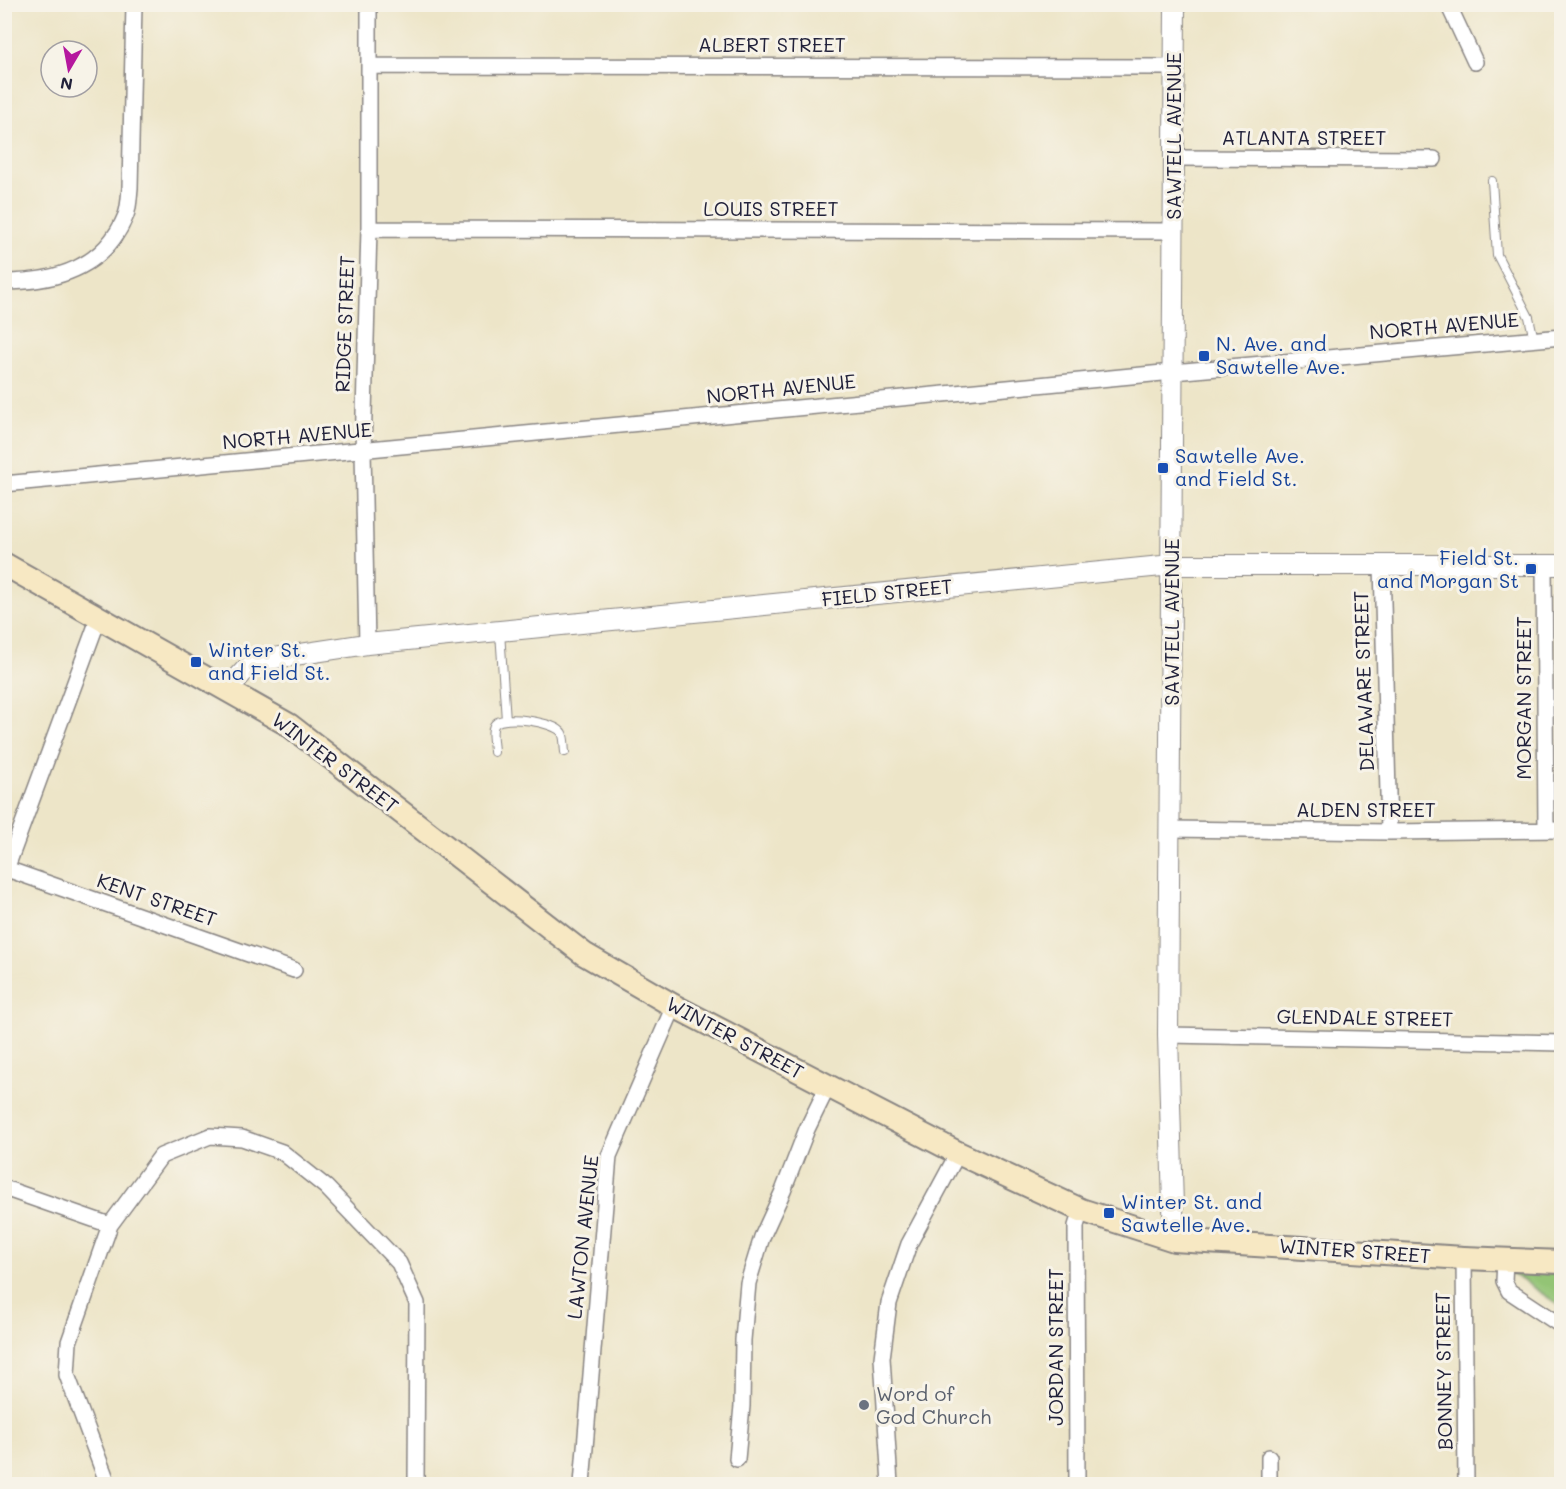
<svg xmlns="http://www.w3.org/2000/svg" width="1566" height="1489" viewBox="0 0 1566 1489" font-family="Mali,sans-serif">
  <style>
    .green { fill: #93c474; stroke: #5a7358; stroke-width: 1.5 }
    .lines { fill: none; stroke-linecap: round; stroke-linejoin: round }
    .service-casing { stroke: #888482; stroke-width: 10 }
    .minor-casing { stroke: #888482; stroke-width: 18 }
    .tertiary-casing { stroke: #888482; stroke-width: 22 }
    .secondary-casing { stroke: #888482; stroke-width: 26 }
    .service { stroke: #fff; stroke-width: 8 }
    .minor { stroke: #fff; stroke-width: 15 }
    .tertiary { stroke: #fff; stroke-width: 20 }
    .secondary { stroke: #f7e8c3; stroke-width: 22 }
    .transit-dot { fill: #1a4fb4; stroke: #f7f3e8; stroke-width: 2 }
    .worship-dot { fill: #6b7280; stroke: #f7f3e8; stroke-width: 2 }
    .labels { text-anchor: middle; stroke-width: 6; stroke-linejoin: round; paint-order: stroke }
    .street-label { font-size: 20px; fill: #22223b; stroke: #f7f3e8 }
    .transit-label { font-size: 20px; fill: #164399; stroke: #f7f3e8; text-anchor: start }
    .worship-label { font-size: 20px; fill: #5b616d; stroke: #f7f3e8; text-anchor: start }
  </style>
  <rect width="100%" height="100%" fill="#f7f3e8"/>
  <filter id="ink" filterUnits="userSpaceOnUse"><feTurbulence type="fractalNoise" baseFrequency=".0167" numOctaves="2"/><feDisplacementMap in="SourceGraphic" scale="12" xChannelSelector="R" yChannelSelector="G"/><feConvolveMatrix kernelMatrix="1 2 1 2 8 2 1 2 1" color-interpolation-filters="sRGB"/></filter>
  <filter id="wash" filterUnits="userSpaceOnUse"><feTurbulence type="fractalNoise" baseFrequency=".008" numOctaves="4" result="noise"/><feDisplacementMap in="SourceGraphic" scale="24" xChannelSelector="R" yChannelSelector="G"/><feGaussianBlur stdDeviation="1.35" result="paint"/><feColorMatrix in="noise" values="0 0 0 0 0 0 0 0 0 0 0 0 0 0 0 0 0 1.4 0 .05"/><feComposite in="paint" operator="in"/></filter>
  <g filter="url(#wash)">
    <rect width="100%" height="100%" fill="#ede5c8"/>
    <!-- green -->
    <path class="green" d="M1510,1272L1561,1274V1306Z"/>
  </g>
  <g filter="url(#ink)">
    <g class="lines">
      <!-- service casing -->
      <g class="service-casing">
        <path id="service" d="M1492,181L1497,255L1529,317L1534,340
          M500,632L506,720
          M494,752C494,744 490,730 495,724C503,714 556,722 562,733C565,738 564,746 565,752"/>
      </g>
      <!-- minor casing -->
      <g class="minor-casing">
        <path id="minor" d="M1448,4L1475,62
          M369,66L1174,67
          M1174,158L1434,159
          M369,229L1174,231
          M4,282C56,282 105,268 126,215C129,207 129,197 130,188L134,4
          M4,484L1173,372L1562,337
          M1382,564L1389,832
          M1544,565L1546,830
          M367,644L363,451L369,229V4
          M1170,829L1389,832L1562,830
          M7,869L294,970
          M4,875L99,617
          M1168,1035L1562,1043
          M4,1188L110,1225
          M1464,1258L1466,1484
          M1505,1260L1504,1281L1509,1291L1562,1326
          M1269,1457V1484
          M737,1459L742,1406L743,1340L748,1283L762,1237L783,1191L807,1129L828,1086
          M108,1484L67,1375L69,1342L110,1225L161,1156L210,1136L242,1138L282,1152L326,1187L399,1263L417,1303L416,1484
          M582,1484L609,1156L674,1006
          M890,1484L882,1358L889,1303L909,1244L958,1153
          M1077,1484L1076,1226L1081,1210"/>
      </g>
      <!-- tertiary casing -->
      <g class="tertiary-casing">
        <path id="tertiary" d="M227,690L246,669L261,660L367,644L1172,565H1562
          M1174,1240L1168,1035L1175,4"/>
      </g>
      <!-- secondary casing -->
      <g class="secondary-casing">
        <path id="secondary" d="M4,564L289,725L584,954L674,1006L828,1086L958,1153L1081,1210L1174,1240L1464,1258L1562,1262"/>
      </g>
      <!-- service -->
      <use href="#service" class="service"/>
      <!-- minor -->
      <use href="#minor" class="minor"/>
      <!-- tertiary -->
      <use href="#tertiary" class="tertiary"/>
      <!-- secondary -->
      <use href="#secondary" class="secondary"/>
    </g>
  </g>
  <!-- markers -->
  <g class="transit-dot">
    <rect x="1198" y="350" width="12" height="12" rx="3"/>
    <rect x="1157" y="462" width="12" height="12" rx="3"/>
    <rect x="1525" y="563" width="12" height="12" rx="3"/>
    <rect x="190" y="656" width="12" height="12" rx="3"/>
    <rect x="1103" y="1207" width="12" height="12" rx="3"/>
  </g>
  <circle class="worship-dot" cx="864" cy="1405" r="6"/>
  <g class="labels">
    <!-- street labels -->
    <g class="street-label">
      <text x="772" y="52">ALBERT STREET</text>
      <text transform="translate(1174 136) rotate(-90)" y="7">SAWTELL AVENUE</text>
      <text x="1304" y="145">ATLANTA STREET</text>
      <text x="771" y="216">LOUIS STREET</text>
      <text transform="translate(345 324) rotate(-88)" y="7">RIDGE STREET</text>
      <text transform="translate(1444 326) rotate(-5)" y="7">NORTH AVENUE</text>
      <text transform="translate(781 389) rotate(-6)" y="7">NORTH AVENUE</text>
      <text transform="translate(297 436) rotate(-5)" y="7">NORTH AVENUE</text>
      <text transform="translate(887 593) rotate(-6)" y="7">FIELD STREET</text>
      <text transform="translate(1172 622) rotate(-90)" y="7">SAWTELL AVENUE</text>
      <text transform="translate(1364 681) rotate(-92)" y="7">DELAWARE STREET</text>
      <text transform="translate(1524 698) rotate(-90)" y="7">MORGAN STREET</text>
      <text transform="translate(335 763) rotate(37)" y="7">WINTER STREET</text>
      <text x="1366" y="817">ALDEN STREET</text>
      <text transform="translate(157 900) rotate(19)" y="7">KENT STREET</text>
      <text transform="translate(1365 1018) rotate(1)" y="7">GLENDALE STREET</text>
      <text transform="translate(735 1038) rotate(28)" y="7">WINTER STREET</text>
      <text transform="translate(583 1237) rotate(-84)" y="7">LAWTON AVENUE</text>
      <text transform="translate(1355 1251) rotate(4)" y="7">WINTER STREET</text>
      <text transform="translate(1056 1347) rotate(-90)" y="7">JORDAN STREET</text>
      <text transform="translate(1444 1371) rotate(-91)" y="7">BONNEY STREET</text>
    </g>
    <!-- transit labels -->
    <g class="transit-label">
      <text x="1216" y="351">N. Ave. and<tspan x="1216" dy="23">Sawtelle Ave.</tspan></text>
      <text x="1175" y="463">Sawtelle Ave.<tspan x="1175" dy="23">and Field St.</tspan></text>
      <text x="1519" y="565" text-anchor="end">Field St.<tspan x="1519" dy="23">and Morgan St</tspan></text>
      <text x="208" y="657">Winter St.<tspan x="208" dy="23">and Field St.</tspan></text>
      <text x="1121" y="1209">Winter St. and<tspan x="1121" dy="23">Sawtelle Ave.</tspan></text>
    </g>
    <!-- worship labels -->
    <g class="worship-label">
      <text x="876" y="1401">Word of<tspan x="876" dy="23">God Church</tspan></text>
    </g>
  </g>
  <!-- margin -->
  <rect width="1566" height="1489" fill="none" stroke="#f7f3e8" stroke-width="24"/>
  <!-- north arrow -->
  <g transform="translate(69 69) rotate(190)"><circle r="28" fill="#f7f3e8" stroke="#a29fa3" stroke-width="1.5"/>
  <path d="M0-4.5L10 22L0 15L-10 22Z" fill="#b5179e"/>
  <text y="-9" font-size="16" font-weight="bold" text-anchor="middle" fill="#22223b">N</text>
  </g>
</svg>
